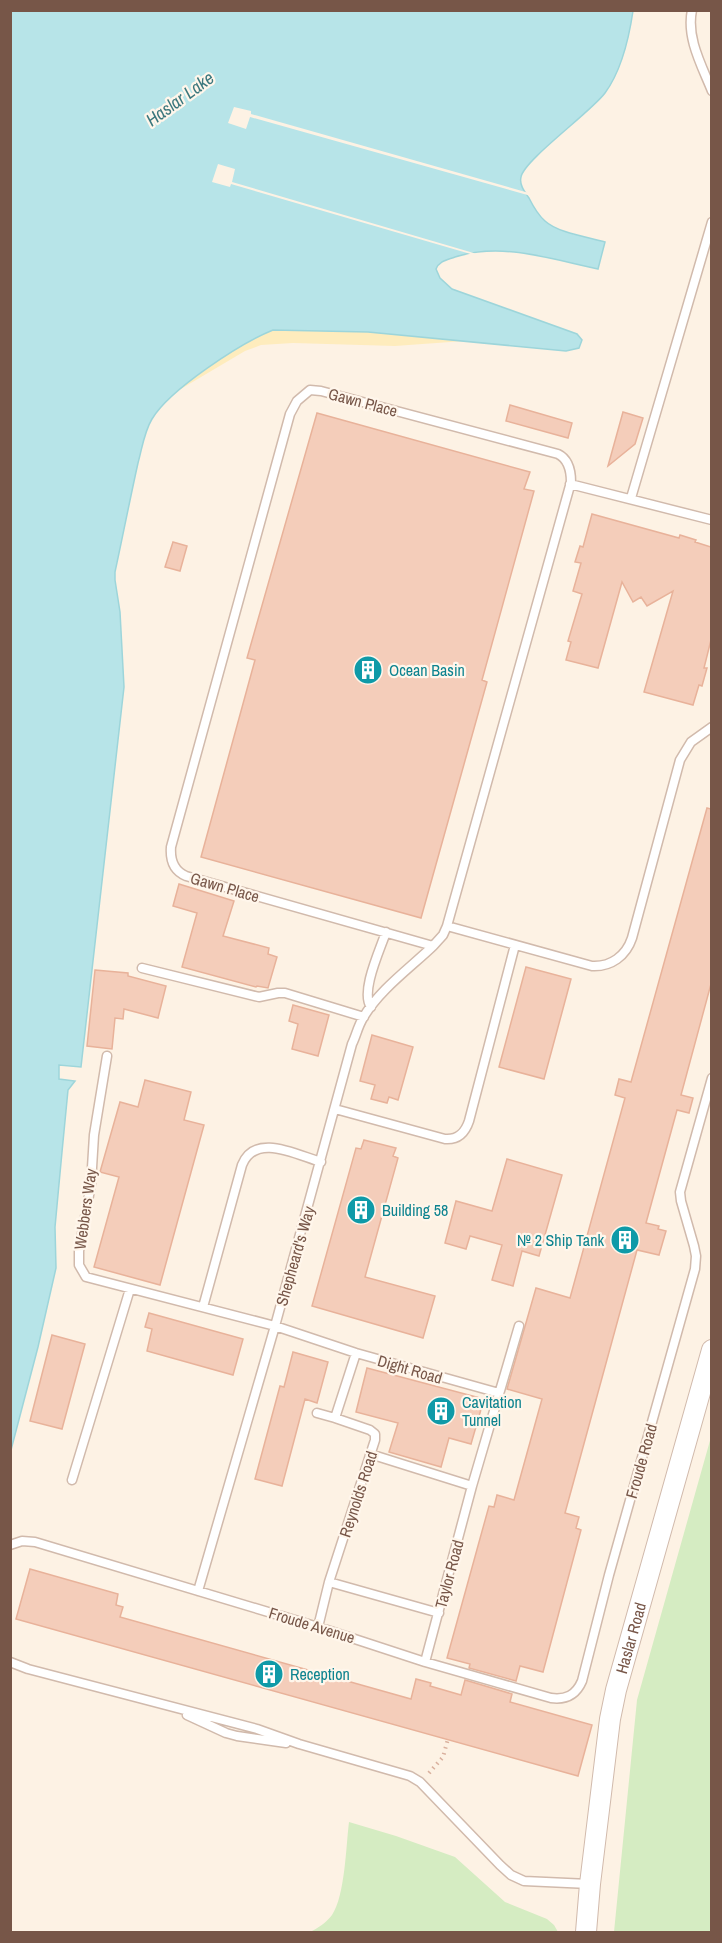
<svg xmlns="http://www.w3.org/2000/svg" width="722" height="1943" viewBox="0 0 722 1943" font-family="'Archivo Narrow',sans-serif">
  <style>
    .green { fill: #d5ecc2 }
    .sand { fill: #feecbd }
    .water { fill: #b7e4e8; stroke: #9dd5da; stroke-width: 1.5 }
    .pier { fill: #fdf2e4 }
    .building { fill: #f4cdba; stroke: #e8b29a; stroke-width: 1.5 }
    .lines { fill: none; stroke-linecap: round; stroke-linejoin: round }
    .service-casing { stroke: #d1baac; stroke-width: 11 }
    .tertiary-casing { stroke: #d1baac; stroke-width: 22 }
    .path { stroke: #d9b09d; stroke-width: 4; stroke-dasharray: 1.5 4.5; stroke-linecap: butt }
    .service { stroke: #fff; stroke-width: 8 }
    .tertiary { stroke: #fff; stroke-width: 20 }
    .labels { text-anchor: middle; stroke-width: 4.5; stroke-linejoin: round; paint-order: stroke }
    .street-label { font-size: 16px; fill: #775648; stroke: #fff6eb }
    .culture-label { font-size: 16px; fill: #0d838f; stroke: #fff6eb; text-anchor: start }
    .water-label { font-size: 18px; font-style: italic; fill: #3b777d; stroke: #fff6eb }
  </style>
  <rect width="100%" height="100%" fill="#fdf2e4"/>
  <!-- green -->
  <path class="green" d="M711,1437V1932H614L637,1700Z
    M349,1822L396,1836L455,1857L505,1902L547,1919L554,1925L558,1932H310C318,1928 327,1922 332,1915C345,1896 346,1846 349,1822Z"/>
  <!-- sand -->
  <path class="sand" d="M244,320L464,341L395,346L293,343L261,345L245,351L174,393L161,406L151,420L145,433L128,508L118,415Z"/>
  <!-- water -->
  <path class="water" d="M11,11H633C629,38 622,70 605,93C591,112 524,160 521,177C519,185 525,192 529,198C533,206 538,215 545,221C558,233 588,237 605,242L598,269C551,259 502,242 455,257C447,260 439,261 436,269L440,278L452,289L577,334L582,340L579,348L566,351L368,332L273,330C241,343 170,389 152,419C144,432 142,449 138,463C130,499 123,535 115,572V580L120,612L124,687L81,1067L59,1065V1079L75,1081L68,1090L62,1152L55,1227L56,1268L38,1347L11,1450Z"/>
  <!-- pier -->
  <path class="pier" d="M234,107L251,111V114L529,193L531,196L250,117L246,129L228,123Z
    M218,164L235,169L232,182L477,254L474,255L231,184L230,187L212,182Z"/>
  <!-- building -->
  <path class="building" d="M510,405L572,423L568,438L506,421Z
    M623,412L643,418L635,444L608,466Z
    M317,413L530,472L524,489L534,491L482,680L487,682L421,918L201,857L255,660L247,658Z
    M592,514L679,538L680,535L696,540L695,542L711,547V640L704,668H707L702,686L699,685L693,705L644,692L673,591L647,606L641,597L633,602L622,582L598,668L566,660L571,642L568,641L582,594L573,591L581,563L575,562L580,546L583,547Z
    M173,542L187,546L180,571L165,567Z
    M707,808L711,809V984L681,1095L693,1098L689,1113L677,1110L646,1223L659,1226L658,1229L666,1231L659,1255L637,1250L565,1513L579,1517L576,1528L581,1530L543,1672L520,1666L516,1681L469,1668L470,1664L447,1658L489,1506L494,1507L497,1495L514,1500L542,1399L507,1389L536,1288L570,1298L625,1098L615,1095L619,1079L631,1082Z
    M179,884L234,901L223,936L269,948L268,954L277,957L268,988L257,986L256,987L182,967L197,913L173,906Z
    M526,967L571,979L544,1079L499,1067Z
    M95,970L128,973V976L166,986L158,1018L124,1009L123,1019L115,1018L112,1049L87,1046Z
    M293,1005L329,1015L318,1056L292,1049L298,1024L289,1021Z
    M372,1035L413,1047L398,1100L389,1097L387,1103L371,1099L375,1085L360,1081Z
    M145,1080L191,1092L184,1120L204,1125L160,1285L94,1267L119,1177L100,1172L120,1102L138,1107Z
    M364,1140L396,1148L393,1156L398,1158L365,1277L435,1296L423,1338L312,1306L356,1148L361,1149Z
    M507,1159L562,1175L539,1256L522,1251L513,1286L492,1280L502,1245L470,1236L466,1249L445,1243L456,1201L492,1211Z
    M149,1313L243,1339L233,1375L147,1351L152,1329L145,1327Z
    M52,1335L85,1344L62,1429L30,1421Z
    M293,1352L328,1362L317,1403L305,1399L282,1486L255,1479L280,1386L284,1387Z
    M367,1368L484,1399L471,1444L449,1438L441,1467L389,1452L398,1423L356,1412Z
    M30,1569L118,1594L116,1605L123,1607L120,1617L411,1699L416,1679L431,1683L430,1686L461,1695L465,1680L512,1694L510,1702L592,1725L578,1776L16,1619Z"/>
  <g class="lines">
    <!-- service casing -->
    <g class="service-casing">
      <path id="service" d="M692,10C686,38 702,66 712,91
        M570,484L712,520
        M631,498L712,222
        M447,926L592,966C611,967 626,956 632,938L680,760L691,742L712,727
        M142,968L259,997L278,993H285L364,1017
        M371,1007C360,992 380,950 386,932
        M107,1056L94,1135L91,1184L79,1251V1265L86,1277L275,1326L356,1353L499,1393
        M335,1109L445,1139C458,1140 465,1133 469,1121L515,945
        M203,1307L242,1165C255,1132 297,1155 321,1162
        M317,1413L335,1418
        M370,1454L472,1486
        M72,1480L130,1289
        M10,1545L22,1541L35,1542L318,1627L425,1662L551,1698C566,1700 576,1695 582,1681L609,1575L695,1269L696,1256L694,1246L681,1201L680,1192L712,1078
        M329,1582L439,1613
        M198,1591L275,1326L352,1044C356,1036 358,1026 363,1018C379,990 410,968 433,946L443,935L447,926L571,482C571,470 568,459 558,454L321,391L310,390L297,401L290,414L171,847C170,860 174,871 186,876L433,946
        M318,1627L329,1582L375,1440V1434L370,1430L335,1418L356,1353
        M10,1662L28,1669L257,1729L299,1744L410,1776L420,1782L500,1865L511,1875L524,1881L589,1884
        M425,1662L472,1486L519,1326
        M187,1715L226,1733L237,1736L286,1743"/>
    </g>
    <!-- tertiary casing -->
    <g class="tertiary-casing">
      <g id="tertiary">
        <path id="s1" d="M586,1932L590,1884L610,1719L616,1690L712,1350"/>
      </g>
    </g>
    <!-- path -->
    <path class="path" d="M429,1773L443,1757L448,1739"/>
    <!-- service -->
    <use href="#service" class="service"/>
    <!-- tertiary -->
    <use href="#tertiary" class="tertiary"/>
  </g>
  <!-- icons -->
  <defs>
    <g id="building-disc" transform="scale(1.5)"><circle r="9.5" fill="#0f9aa8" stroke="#fff6eb"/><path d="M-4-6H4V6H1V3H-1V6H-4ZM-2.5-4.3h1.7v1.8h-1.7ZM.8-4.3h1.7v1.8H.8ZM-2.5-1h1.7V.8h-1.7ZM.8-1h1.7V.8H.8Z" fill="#fff"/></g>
  </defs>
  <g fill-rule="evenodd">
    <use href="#building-disc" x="368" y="670"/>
    <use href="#building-disc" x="361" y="1210"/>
    <use href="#building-disc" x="625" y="1240"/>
    <use href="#building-disc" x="441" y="1411"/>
    <use href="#building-disc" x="269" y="1674"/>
  </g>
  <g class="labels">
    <!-- street labels -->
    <g class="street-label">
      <text transform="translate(363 402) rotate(15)" y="6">Gawn Place</text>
      <text transform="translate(225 887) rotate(16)" y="6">Gawn Place</text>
      <text transform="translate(85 1209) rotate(-82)" y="6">Webbers Way</text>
      <text transform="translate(295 1256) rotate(-74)" y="6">Shepheard's Way</text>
      <text transform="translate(410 1369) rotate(16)" y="6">Dight Road</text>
      <text transform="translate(641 1461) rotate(-74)" y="6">Froude Road</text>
      <text transform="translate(358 1494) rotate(-72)" y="6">Reynolds Road</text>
      <text transform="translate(449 1574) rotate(-75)" y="6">Taylor Road</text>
      <text transform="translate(312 1625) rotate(17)" y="6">Froude Avenue</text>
      <text dy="6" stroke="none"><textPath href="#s1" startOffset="298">Haslar Road</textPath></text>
    </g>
    <!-- culture labels -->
    <g class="culture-label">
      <text x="389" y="676">Ocean Basin</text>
      <text x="382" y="1216">Building 58</text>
      <text x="604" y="1246" text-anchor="end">№ 2 Ship Tank</text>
      <text x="462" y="1408">Cavitation<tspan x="462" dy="18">Tunnel</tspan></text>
      <text x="290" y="1680">Reception</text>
    </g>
    <!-- water labels -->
    <g class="water-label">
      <text transform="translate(180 99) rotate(-36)" y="6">Haslar Lake</text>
    </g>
  </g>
  <!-- border -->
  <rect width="722" height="1943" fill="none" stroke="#775648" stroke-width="24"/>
</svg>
